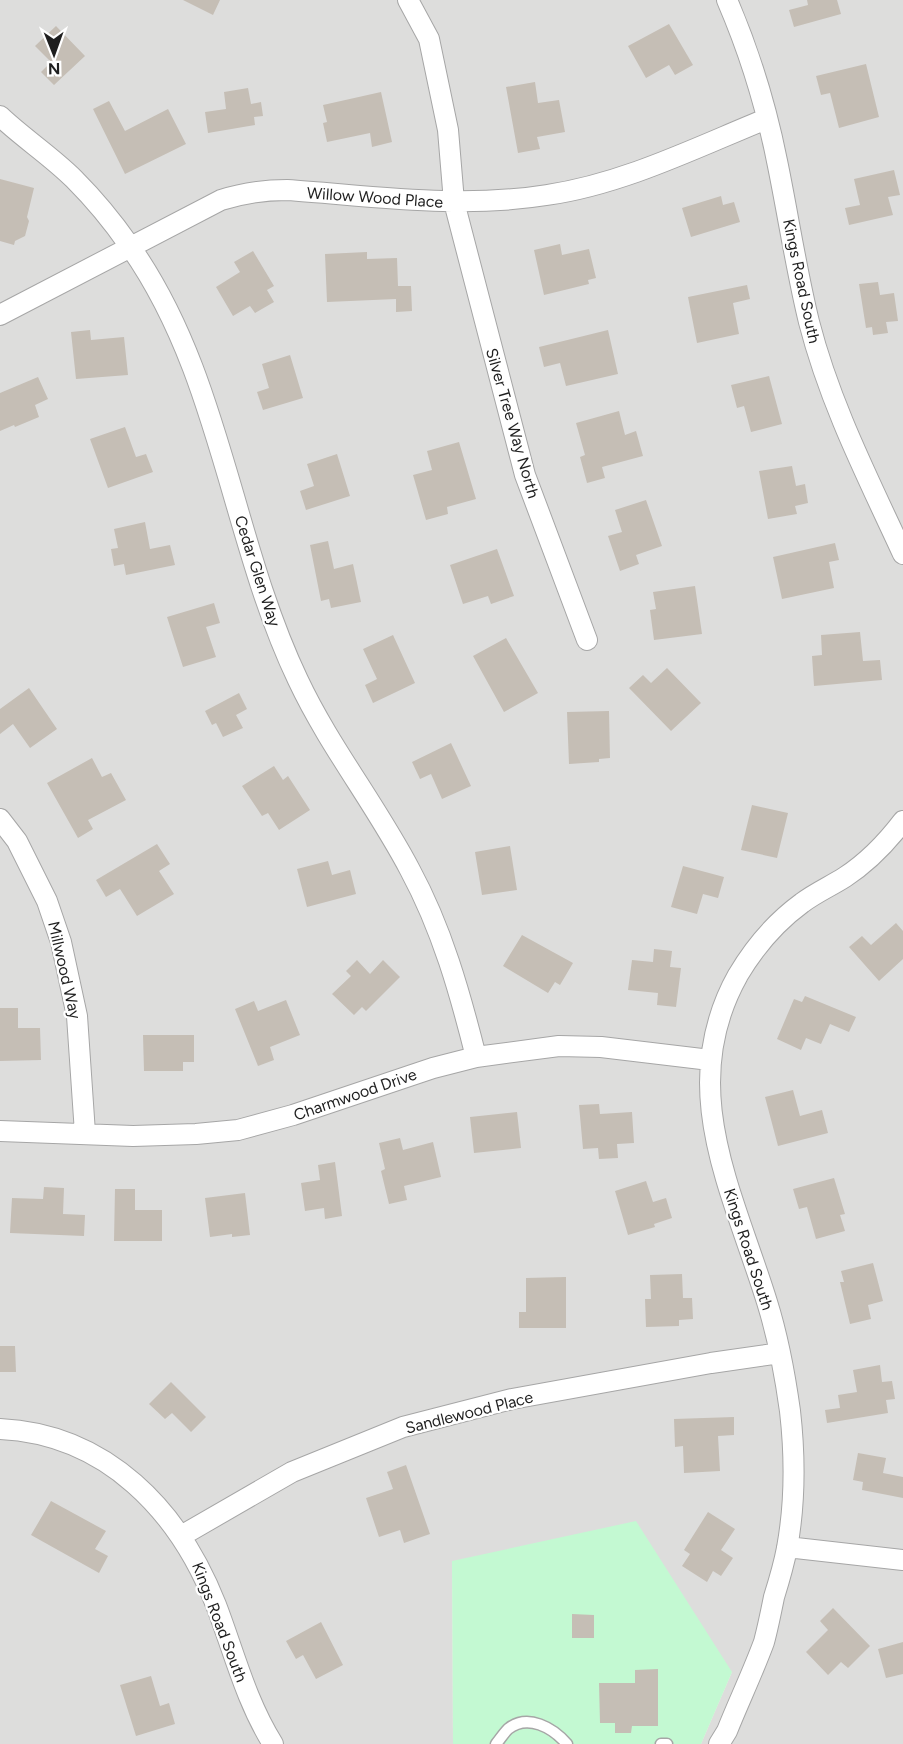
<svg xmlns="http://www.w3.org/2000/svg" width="903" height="1744" viewBox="0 0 903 1744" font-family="Figtree,sans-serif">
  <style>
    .residential { fill: #dddddc }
    .park { fill: #c3f9d2 }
    .building { fill: #c5beb5 }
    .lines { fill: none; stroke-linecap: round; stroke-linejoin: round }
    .service-casing { stroke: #a6a6a6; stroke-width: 13 }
    .minor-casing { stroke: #a6a6a6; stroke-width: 22 }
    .service { stroke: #fff; stroke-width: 10 }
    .minor { stroke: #fff; stroke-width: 20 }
    .labels { text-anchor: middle; stroke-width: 4.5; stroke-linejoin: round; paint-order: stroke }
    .street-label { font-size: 16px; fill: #1f1f1f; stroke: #fff }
  </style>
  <rect width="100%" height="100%" fill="#f0eee6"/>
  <!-- residential -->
  <path class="residential" d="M0,0H903V1744H701L732,1672L452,1561L453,1744H0Z"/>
  <!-- park -->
  <path class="park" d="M636,1521L732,1672L701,1744H453L452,1561Z"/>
  <!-- building -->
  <path class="building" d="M183,0H220L213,15Z
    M807,0H837L841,14L794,27L789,10L808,5Z
    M669,24L693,65L675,75L669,65L646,78L628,46Z
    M56,26L85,56L54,85L41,72L51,62L35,46Z
    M866,64L879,117L839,128L830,93L821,95L816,76Z
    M535,82L538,103L559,100L565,132L537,137L540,149L518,153L506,87Z
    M248,88L251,104L261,102L263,116L254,117L255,125L208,133L205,112L226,109L224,92Z
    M381,92L392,142L372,147L370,133L327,142L323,123L327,122L323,105Z
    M109,101L125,131L168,109L186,144L125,174L93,109Z
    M894,170L900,195L888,197L893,215L849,225L845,208L860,205L854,179Z
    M0,179L34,188L27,217L29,221L25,236L15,241L14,245L0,241Z
    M721,196L723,205L734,202L740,222L691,237L682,208Z
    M560,244L562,255L589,249L596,278L588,280L589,284L544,295L534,250Z
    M253,251L274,286L267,290L274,302L255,313L250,306L233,316L216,287L240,272L234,262Z
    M367,252V259L397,258L398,286H411L412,311L396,312V299L327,302L325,254Z
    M878,282L880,295L894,293L898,321L886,322L888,333L873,335L872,327L866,328L859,284Z
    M747,285L750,299L733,303L739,334L697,343L688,297Z
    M90,330L91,340L124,337L128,375L76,379L71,332Z
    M608,330L618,374L566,386L560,363L544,367L539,347Z
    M290,355L303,398L263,410L257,392L269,388L262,364Z
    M769,376L782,424L751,432L744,406L737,408L731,385Z
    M38,377L48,399L35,405L39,417L15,427L14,425L0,431V393Z
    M619,411L625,435L636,431L643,456L602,467L605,478L587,483L580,457L585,455L576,423Z
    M125,427L136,457L146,454L153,472L108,488L90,439Z
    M459,442L476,499L447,507L448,514L426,520L413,475L432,470L427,451Z
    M337,454L350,496L306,510L300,491L314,486L307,464Z
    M792,466L796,486L805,484L808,503L795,506L797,514L768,519L759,471Z
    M646,500L662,546L636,555L639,564L620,571L608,536L622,532L615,510Z
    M145,522L150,549L170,545L175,565L126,575L124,564L114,566L111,549L118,548L114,529Z
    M328,541L334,569L353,564L361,602L331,608L329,599L321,601L310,545Z
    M835,543L839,560L829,562L834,588L782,599L773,557Z
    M497,549L514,596L491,604L488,596L463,604L450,565Z
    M695,586L702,634L654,640L650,610L656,609L653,592Z
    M214,603L220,623L206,627L216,657L183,667L167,617Z
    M860,632L863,661L880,660L882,680L814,686L812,656L822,655L821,635Z
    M393,635L415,683L373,703L365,685L377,679L363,649Z
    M506,638L538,693L504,712L473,656Z
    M667,668L701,703L671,731L629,688L643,675L651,683Z
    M29,688L57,729L30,748L13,724L0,734V709Z
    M239,693L247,709L236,715L243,728L223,737L216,723L212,725L205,711Z
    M609,711L610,758L599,759V762L569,764L567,712Z
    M451,743L471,786L442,799L431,774L420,779L412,762Z
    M92,758L102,777L111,773L126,800L88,820L93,829L78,838L47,783Z
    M274,766L283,780L288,776L310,810L279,830L268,813L262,816L242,786Z
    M752,805L788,813L777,858L741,850Z
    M157,844L170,864L159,871L174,894L137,916L120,889L106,897L96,880Z
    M510,846L517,890L482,895L475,852Z
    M328,861L332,875L350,870L356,894L307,907L297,869Z
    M683,866L724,877L718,898L703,894L697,914L671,907Z
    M896,923L903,931V959L879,981L849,947L862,936L871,945Z
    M522,935L573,963L560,985L555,982L548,993L503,966Z
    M654,949L672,951L670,967L681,968L676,1007L657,1005L658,993L628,990L632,960L653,962Z
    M357,960L370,974L383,960L400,977L366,1011L362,1007L354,1015L332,994L351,976L346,971Z
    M805,996L856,1017L849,1032L830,1024L821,1044L806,1038L801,1050L777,1039L794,999L802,1002Z
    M286,1000L300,1035L270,1047L274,1060L258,1066L235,1009L254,1001L258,1011Z
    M0,1008H18V1028H40L41,1060L0,1061Z
    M143,1035H194V1062H183V1071H144Z
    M793,1090L800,1116L822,1110L828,1133L778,1146L765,1097Z
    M599,1104L600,1114L632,1112L634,1143L617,1144L618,1158L599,1159L598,1148L583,1149L579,1105Z
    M517,1112L521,1148L474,1153L470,1117Z
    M400,1138L403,1150L433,1142L441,1177L404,1186L407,1200L389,1204L381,1171L385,1169L379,1143Z
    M335,1162L342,1216L325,1219L324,1208L305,1211L301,1183L320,1180L318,1165Z
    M834,1178L845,1214L840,1215L845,1231L816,1239L807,1207L799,1209L793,1189Z
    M646,1181L653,1202L666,1198L672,1218L654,1224L655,1227L628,1235L615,1191Z
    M44,1187L64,1188L63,1214L85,1215L84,1236L10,1233L12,1198L43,1199Z
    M115,1189H135V1210H162V1241H114Z
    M245,1193L250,1235L232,1237V1234L210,1237L205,1198Z
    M873,1263L883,1301L868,1305L871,1319L850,1324L840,1282H844L841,1271Z
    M682,1274L683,1298H692L693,1319L679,1320V1326L646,1327L645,1299H651L650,1275Z
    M566,1277V1328H519V1312H526V1278Z
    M0,1346H15L16,1372H0Z
    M880,1365L882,1382L892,1381L895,1399L886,1400L888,1413L827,1423L825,1410L840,1408L838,1395L857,1392L853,1370Z
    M171,1382L206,1417L191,1432L172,1413L165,1419L149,1404Z
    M734,1417V1435L718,1436L720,1471L684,1473L683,1446L675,1447L674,1419Z
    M858,1453L886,1458L883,1473L903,1477V1498L862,1490L863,1482L853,1480Z
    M406,1465L430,1534L404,1543L400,1530L379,1537L366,1498L393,1489L387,1472Z
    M51,1501L106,1531L95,1549L108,1556L99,1573L31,1535Z
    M708,1512L735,1529L721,1550L733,1558L721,1576L713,1571L707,1582L682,1566L690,1554L684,1550Z
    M833,1608L870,1646L848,1668L841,1662L828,1675L806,1652L828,1630L820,1621Z
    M572,1614L594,1615V1638H572Z
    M321,1622L343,1665L316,1679L303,1655L296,1659L286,1641Z
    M903,1642V1674L886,1678L878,1649Z
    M658,1669V1726H632L631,1733H615V1723H600L599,1683H635V1670Z
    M151,1676L160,1706L169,1703L175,1724L136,1736L120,1685Z"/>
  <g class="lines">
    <!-- service casing -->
    <g class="service-casing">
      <path id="service" d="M496,1744C500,1739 504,1733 508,1729C528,1713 553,1728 567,1744
        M661,1744H667"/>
    </g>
    <!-- minor casing -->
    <g class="minor-casing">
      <path id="minor" d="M408,0L429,39L448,130L454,202L525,475L587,640
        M727,0C749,51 766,106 777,161C788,214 796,269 809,322C830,404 868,478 903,554
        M0,116C23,138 51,156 74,179C94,199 113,222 129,245C221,374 231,540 298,680C329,746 376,805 410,870C442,929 460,993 476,1057
        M0,315L221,200C243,193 264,190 287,190C373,196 460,209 547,195C623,184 695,148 766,119
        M0,819L17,841L47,901L61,942L77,1016L85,1133
        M0,1131L133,1136L196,1134L238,1130L293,1115L433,1068L476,1057L559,1046L601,1047L710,1060
        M0,1429C107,1434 179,1511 216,1605C234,1652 246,1701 273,1744
        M181,1536L292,1472L403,1427L512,1399L711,1363L780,1353
        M787,1547L903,1560
        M719,1744L727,1731C739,1701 753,1672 764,1642C768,1627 771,1612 774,1597C779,1581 784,1564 787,1548C795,1504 795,1455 790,1411C785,1375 778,1337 767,1302C733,1192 675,1087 738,975C754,948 776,922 802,903C815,893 831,886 845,877C868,862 887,842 903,821"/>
    </g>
    <!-- service -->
    <use href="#service" class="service"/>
    <!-- minor -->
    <use href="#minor" class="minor"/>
  </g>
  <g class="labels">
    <!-- street labels -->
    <g class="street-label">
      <text transform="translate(375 197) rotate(4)" y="6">Willow Wood Place</text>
      <text transform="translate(802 281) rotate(78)" y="6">Kings Road South</text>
      <text transform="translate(513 423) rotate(74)" y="6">Silver Tree Way North</text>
      <text transform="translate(258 571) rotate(72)" y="6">Cedar Glen Way</text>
      <text transform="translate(65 970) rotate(77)" y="6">Millwood Way</text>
      <text transform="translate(355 1094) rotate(-19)" y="6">Charmwood Drive</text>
      <text transform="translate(749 1249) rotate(72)" y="6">Kings Road South</text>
      <text transform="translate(469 1412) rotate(-14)" y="6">Sandlewood Place</text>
      <text transform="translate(220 1622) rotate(69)" y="6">Kings Road South</text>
    </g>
  </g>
  <!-- north arrow -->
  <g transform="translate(54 54) rotate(179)" stroke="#ffffff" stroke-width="4.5" paint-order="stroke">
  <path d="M0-4.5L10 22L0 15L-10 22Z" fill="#1f1f1f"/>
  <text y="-9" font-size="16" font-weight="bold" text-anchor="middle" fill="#1f1f1f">N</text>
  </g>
</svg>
